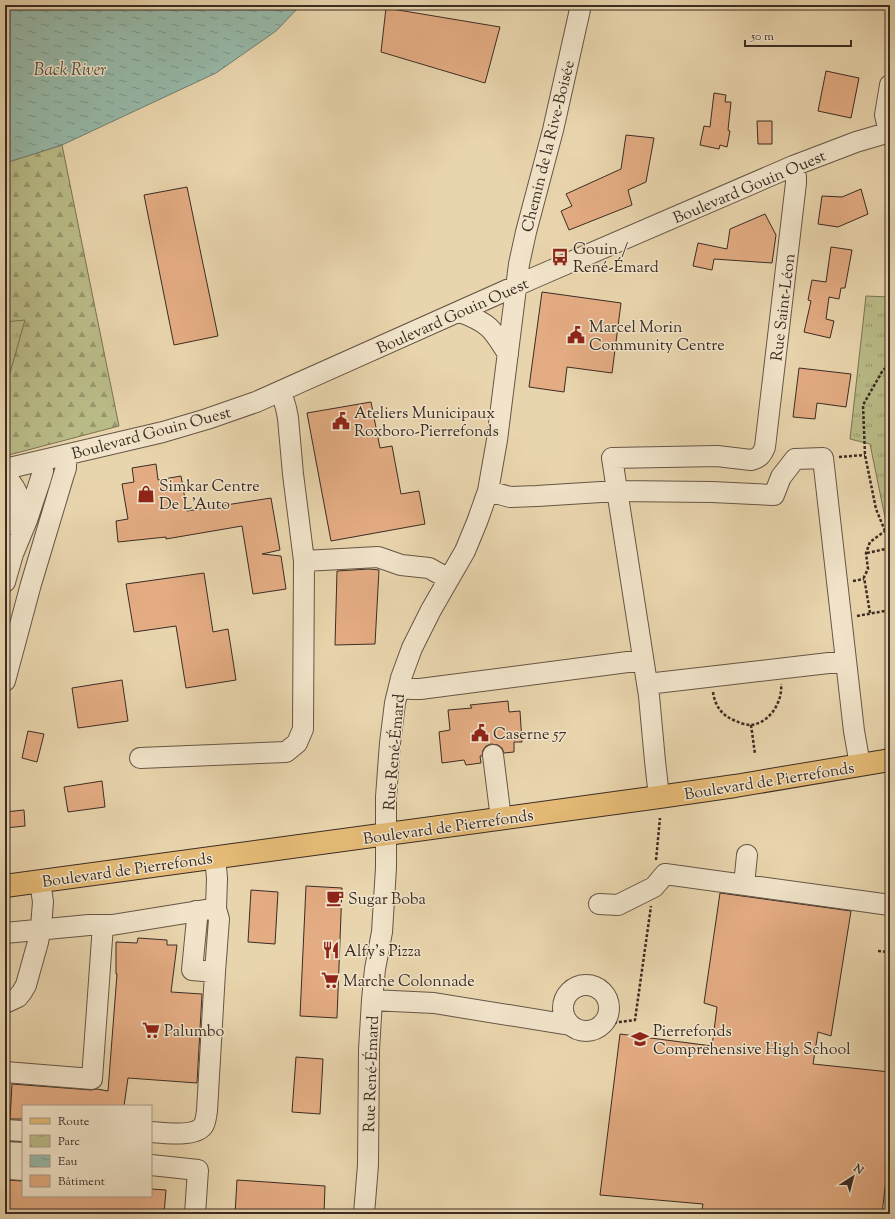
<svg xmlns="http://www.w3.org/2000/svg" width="895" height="1219" viewBox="0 0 895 1219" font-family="'Sorts Mill Goudy',serif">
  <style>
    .forest { fill: url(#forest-firs); stroke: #7a7456 }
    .park { fill: url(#park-tufts); stroke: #7a7456 }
    .water { fill: url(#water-ripples); stroke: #728174 }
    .building { fill: #e4ac83; stroke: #3b2c24 }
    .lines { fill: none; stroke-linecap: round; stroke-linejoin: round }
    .minor-casing { stroke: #665646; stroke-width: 22 }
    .major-casing { stroke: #3b2c24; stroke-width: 24 }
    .path { stroke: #3b2c24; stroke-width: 2.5; stroke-dasharray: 3 2; stroke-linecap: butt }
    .minor { stroke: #f1e4ca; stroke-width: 20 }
    .major { stroke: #e4ba76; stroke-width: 22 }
    .labels { text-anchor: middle; stroke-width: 3; stroke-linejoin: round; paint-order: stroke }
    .street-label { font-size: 16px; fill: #3b2c24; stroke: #f1e4ca }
    .poi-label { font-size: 16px; fill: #3b2c24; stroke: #f1e4ca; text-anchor: start }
    .water-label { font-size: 17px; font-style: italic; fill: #524f45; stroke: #f1e4ca }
  </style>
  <defs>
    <pattern id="forest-firs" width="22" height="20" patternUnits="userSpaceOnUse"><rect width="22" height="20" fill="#babc88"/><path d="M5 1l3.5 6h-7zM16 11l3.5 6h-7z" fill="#98996f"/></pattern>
    <pattern id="park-tufts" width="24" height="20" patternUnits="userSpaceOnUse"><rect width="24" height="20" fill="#babc88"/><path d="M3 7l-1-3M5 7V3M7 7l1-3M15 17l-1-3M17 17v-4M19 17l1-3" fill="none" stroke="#98996f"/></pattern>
    <pattern id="water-ripples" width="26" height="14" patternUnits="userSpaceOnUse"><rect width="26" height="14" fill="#97b9a9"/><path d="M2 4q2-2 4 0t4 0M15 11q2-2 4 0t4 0" fill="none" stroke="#7c9789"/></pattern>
  </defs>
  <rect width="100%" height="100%" fill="#e9d5ad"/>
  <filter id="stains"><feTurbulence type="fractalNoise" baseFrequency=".005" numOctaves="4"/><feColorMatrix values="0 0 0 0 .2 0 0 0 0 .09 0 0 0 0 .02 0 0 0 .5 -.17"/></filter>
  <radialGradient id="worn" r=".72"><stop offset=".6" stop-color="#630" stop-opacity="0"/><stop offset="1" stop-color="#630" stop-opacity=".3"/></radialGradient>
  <!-- forest -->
  <path class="forest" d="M62,145L119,426L5,456V163Z"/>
  <!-- park -->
  <path class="park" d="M866,296L890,297V537H889L870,444L850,439Z
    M25,320L6,387L5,383V322Z"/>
  <!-- water -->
  <path class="water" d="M5,5H301L276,31L216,73L62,145L5,163Z"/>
  <!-- building -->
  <path class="building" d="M386,8L500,27L485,83L381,52Z
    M826,71L859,78L851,118L818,111Z
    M714,93L726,95L725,102H731L728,130L730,131L727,147L720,145L719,149L700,145L704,126L710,127Z
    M757,121H772V144H758Z
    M626,135L654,138L646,182L628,190L632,205L569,230L561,211L572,206L566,194L621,169Z
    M187,187L218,336L174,345L144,195Z
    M861,189L868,214L838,227L818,224L822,196L842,197Z
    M765,214L776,235L772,263L714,259L712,270L693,266L698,243L727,249L730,229Z
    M831,247L852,250L845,288H841L839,299L829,297L826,319L834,321L830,338L804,332L811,301L808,300L812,280L826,282Z
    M542,292L621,303L612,373L567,367L564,392L529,387Z
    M799,368L851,374L846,407L817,403L815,419L793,417Z
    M371,402L380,448L392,446L401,494L419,491L425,524L331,541L307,413Z
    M156,464L158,480L181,476L187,511L271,498L280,550L262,554L281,556L286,589L253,594L242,526L166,539V537L118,542L116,521L128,519L122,484L134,482L132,468Z
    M369,569L379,570L375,644L335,645L337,571Z
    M204,573L213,632L228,629L236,680L186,688L176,626L134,632L126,584Z
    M122,680L128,721L78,728L72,688Z
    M508,701L509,712L520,711L522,742H514V752L504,753L502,748L498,745L491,744L486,746L483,750L482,756H480L481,763L466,765L464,760L442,763L439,732L450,730L448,710L472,708L470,705Z
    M28,731L44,734L37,762L22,758Z
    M102,781L105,807L68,812L64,787Z
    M24,810L25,826L5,828V812Z
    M306,886L342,888L337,1018L300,1016Z
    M251,890L278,892L275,944L248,942Z
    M720,893L851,911L831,1036L818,1032L813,1064L890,1072V1144L882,1214H701L703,1204L600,1195L620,1034L712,1046L717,1007L704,1003Z
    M138,938L167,940V945H177L171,992L202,994L197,1083L128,1078L124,1106H23V1119H10L12,1084L91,1090L97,1089L108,1091L117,974H116V942L137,943Z
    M296,1057L323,1059L320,1114L292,1112Z
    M5,1180L23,1181V1196H151V1189L166,1190L164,1214H5Z
    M237,1180L325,1186L324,1214H235Z"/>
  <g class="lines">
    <!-- minor casing -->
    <g class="minor-casing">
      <path id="minor" d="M889,132L885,115L890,85
        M460,312C489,323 492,328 508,354
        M5,469L163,432L207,419L256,402L536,277L793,166L856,142L890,132
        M5,476C23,494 20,504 17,527
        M488,491L510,497L537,496L617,491L712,492L774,495L781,477L795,459L823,458L854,731L860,765
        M304,561L378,557L401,565L429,568L449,579
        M5,582L13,554L27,520L41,478L43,471L42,461
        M5,681L31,584L64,474L66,468V455
        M647,684L846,661
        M399,687L411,689H420L643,660
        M493,755L501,819
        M140,758L286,752L297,743L303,729L304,561L293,474L288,418L286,408L281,391
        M659,797L655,761L649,696L612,458L717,456L751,460C759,458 762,455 765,447L796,183V177L793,166
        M744,885L747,855
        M599,904L618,905L654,887L665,874L890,905
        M196,911L197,919L192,970L215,972L219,919L216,909
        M5,933L89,925H112L211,909H216L217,878L215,857
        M563 1008a23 23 0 1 1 46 0a23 23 0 1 1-46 0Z
        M372,1000L434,1003L570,1025
        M5,1003L18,997L22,992L26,985L38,942L41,927L43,902L40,881
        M5,1072L92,1079L103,925
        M5,1130L23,1131
        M151,1132C163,1133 195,1137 203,1126C206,1122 206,1116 207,1111L215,972
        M5,1152L23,1153
        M151,1165L198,1170L195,1214
        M5,1167L9,1169L23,1170
        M364,1214L368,1165L369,1050L372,1000L375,969L382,932L386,868V797L390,743L395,703L401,678L412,648L431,610L465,551L477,522L488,491L497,440L519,264L526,232L553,130L581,5"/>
    </g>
    <!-- major casing -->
    <g class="major-casing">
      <path id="major" d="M5,886L659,797L735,786L890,760"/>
    </g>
    <!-- path -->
    <path class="path" d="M890,365L883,370L863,405L865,455L876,509L885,531L890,530
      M839,457L865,455
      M867,553L890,548
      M853,581L864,579
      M870,613L864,577L868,569L866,553L870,542L885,531
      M857,616L890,610
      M713,692C715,706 722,716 736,721C740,723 746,725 751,725C770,723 783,701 781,684
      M751,725L755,754
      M656,860L660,818
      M878,951L890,952
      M604,1024L635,1020L651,906"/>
    <!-- minor -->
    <use href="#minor" class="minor"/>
    <!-- major -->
    <use href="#major" class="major"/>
  </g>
  <!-- icons -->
  <defs>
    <g id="bus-bare" transform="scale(1.38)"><path d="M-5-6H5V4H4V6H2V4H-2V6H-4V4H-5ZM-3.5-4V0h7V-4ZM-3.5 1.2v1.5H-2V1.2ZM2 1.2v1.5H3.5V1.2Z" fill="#8f2418" stroke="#f1e4ca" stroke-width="2.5" paint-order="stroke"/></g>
    <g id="civic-bare" transform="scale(1.38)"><path d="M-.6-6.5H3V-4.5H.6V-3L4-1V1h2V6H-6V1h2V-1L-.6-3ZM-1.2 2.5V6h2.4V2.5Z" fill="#8f2418" stroke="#f1e4ca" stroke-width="2.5" paint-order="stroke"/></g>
    <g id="shop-bare" transform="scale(1.38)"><path d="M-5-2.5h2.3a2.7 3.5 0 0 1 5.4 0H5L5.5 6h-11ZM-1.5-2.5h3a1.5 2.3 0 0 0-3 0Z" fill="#8f2418" stroke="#f1e4ca" stroke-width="2.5" paint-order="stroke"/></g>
    <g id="cafe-bare" transform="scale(1.38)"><path d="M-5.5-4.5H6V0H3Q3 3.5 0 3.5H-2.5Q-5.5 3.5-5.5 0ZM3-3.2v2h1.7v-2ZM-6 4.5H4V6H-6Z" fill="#8f2418" stroke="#f1e4ca" stroke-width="2.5" paint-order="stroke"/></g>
    <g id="restaurant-bare" transform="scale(1.38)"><path d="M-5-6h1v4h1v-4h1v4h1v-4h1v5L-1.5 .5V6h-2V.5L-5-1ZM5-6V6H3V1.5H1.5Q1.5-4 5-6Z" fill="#8f2418" stroke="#f1e4ca" stroke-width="2.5" paint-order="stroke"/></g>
    <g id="supermarket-bare" transform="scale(1.38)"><path d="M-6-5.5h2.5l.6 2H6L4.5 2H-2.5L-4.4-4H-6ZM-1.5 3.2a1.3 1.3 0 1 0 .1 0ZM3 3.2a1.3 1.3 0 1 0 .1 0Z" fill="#8f2418" stroke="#f1e4ca" stroke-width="2.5" paint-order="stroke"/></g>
    <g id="school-bare" transform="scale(1.38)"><path d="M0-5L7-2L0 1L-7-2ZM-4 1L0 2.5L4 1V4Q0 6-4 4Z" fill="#8f2418" stroke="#f1e4ca" stroke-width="2.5" paint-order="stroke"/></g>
  </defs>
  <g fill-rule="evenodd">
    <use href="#bus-bare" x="560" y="257"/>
    <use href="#civic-bare" x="576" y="335"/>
    <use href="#civic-bare" x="341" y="421"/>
    <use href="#shop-bare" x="146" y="494"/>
    <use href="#civic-bare" x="480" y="733"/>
    <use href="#cafe-bare" x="335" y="898"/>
    <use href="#restaurant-bare" x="331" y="950"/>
    <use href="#supermarket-bare" x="330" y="980"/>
    <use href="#supermarket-bare" x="151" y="1030"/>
    <use href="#school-bare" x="640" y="1039"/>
  </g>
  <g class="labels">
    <!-- street labels -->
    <g class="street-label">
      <text transform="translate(547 146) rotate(-76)" y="6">Chemin de la Rive-Boisée</text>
      <text transform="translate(749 186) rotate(-23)" y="6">Boulevard Gouin Ouest</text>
      <text transform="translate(782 307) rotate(-83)" y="6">Rue Saint-Léon</text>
      <text transform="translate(452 315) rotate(-24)" y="6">Boulevard Gouin Ouest</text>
      <text transform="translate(151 432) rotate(-15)" y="6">Boulevard Gouin Ouest</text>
      <text transform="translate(393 752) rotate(-85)" y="6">Rue René-Émard</text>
      <text transform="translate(769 780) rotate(-9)" y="6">Boulevard de Pierrefonds</text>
      <text transform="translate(448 826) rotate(-8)" y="6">Boulevard de Pierrefonds</text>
      <text transform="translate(127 869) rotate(-8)" y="6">Boulevard de Pierrefonds</text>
      <text transform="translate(370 1074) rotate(-88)" y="6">Rue René-Émard</text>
    </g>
    <!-- poi labels -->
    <g class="poi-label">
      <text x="573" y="254">Gouin /<tspan x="573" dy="18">René-Émard</tspan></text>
      <text x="589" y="332">Marcel Morin<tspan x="589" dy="18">Community Centre</tspan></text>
      <text x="354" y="418">Ateliers Municipaux<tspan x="354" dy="18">Roxboro-Pierrefonds</tspan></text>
      <text x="159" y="491">Simkar Centre<tspan x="159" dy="18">De L'Auto</tspan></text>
      <text x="493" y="739">Caserne 57</text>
      <text x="348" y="904">Sugar Boba</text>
      <text x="344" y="956">Alfy's Pizza</text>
      <text x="343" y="986">Marche Colonnade</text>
      <text x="164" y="1036">Palumbo</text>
      <text x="653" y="1036">Pierrefonds<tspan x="653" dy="18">Comprehensive High School</tspan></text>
    </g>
    <!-- water labels -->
    <g class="water-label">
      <text x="70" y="75">Back River</text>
    </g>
  </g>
  <!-- margin -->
  <rect width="895" height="1219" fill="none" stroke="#e9d5ad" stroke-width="20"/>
  <rect x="6" y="6" width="883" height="1207" fill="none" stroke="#3b2c24" stroke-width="2"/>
  <rect x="10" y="10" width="875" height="1199" fill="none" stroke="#3b2c24"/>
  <!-- legend -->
  <rect x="22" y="1105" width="130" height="92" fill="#f1e4ca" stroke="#a89a88"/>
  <rect x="30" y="1118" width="20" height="6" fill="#e4ba76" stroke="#a89a88"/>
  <text x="58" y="1125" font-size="12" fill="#3b2c24">Route</text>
  <rect x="30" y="1135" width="20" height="12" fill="url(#park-tufts)" stroke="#a89a88"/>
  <text x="58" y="1145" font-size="12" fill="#3b2c24">Parc</text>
  <rect x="30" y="1155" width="20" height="12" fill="url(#water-ripples)" stroke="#a89a88"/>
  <text x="58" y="1165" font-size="12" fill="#3b2c24">Eau</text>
  <rect x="30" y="1175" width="20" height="12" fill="#e4ac83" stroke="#a89a88"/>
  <text x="58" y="1185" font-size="12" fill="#3b2c24">Bâtiment</text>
  <!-- north arrow -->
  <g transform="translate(853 1177) rotate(36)" stroke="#f1e4ca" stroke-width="3" paint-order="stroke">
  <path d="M0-3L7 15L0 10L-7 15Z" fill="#3b2c24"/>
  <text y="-6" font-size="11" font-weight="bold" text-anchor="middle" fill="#3b2c24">N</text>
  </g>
  <!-- scale -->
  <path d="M745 40v6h106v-6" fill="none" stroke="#3b2c24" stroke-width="2"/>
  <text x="751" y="40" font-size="12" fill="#3b2c24" stroke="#f1e4ca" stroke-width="3" paint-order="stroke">50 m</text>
  <rect width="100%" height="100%" filter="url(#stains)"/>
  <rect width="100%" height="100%" fill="url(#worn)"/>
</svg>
